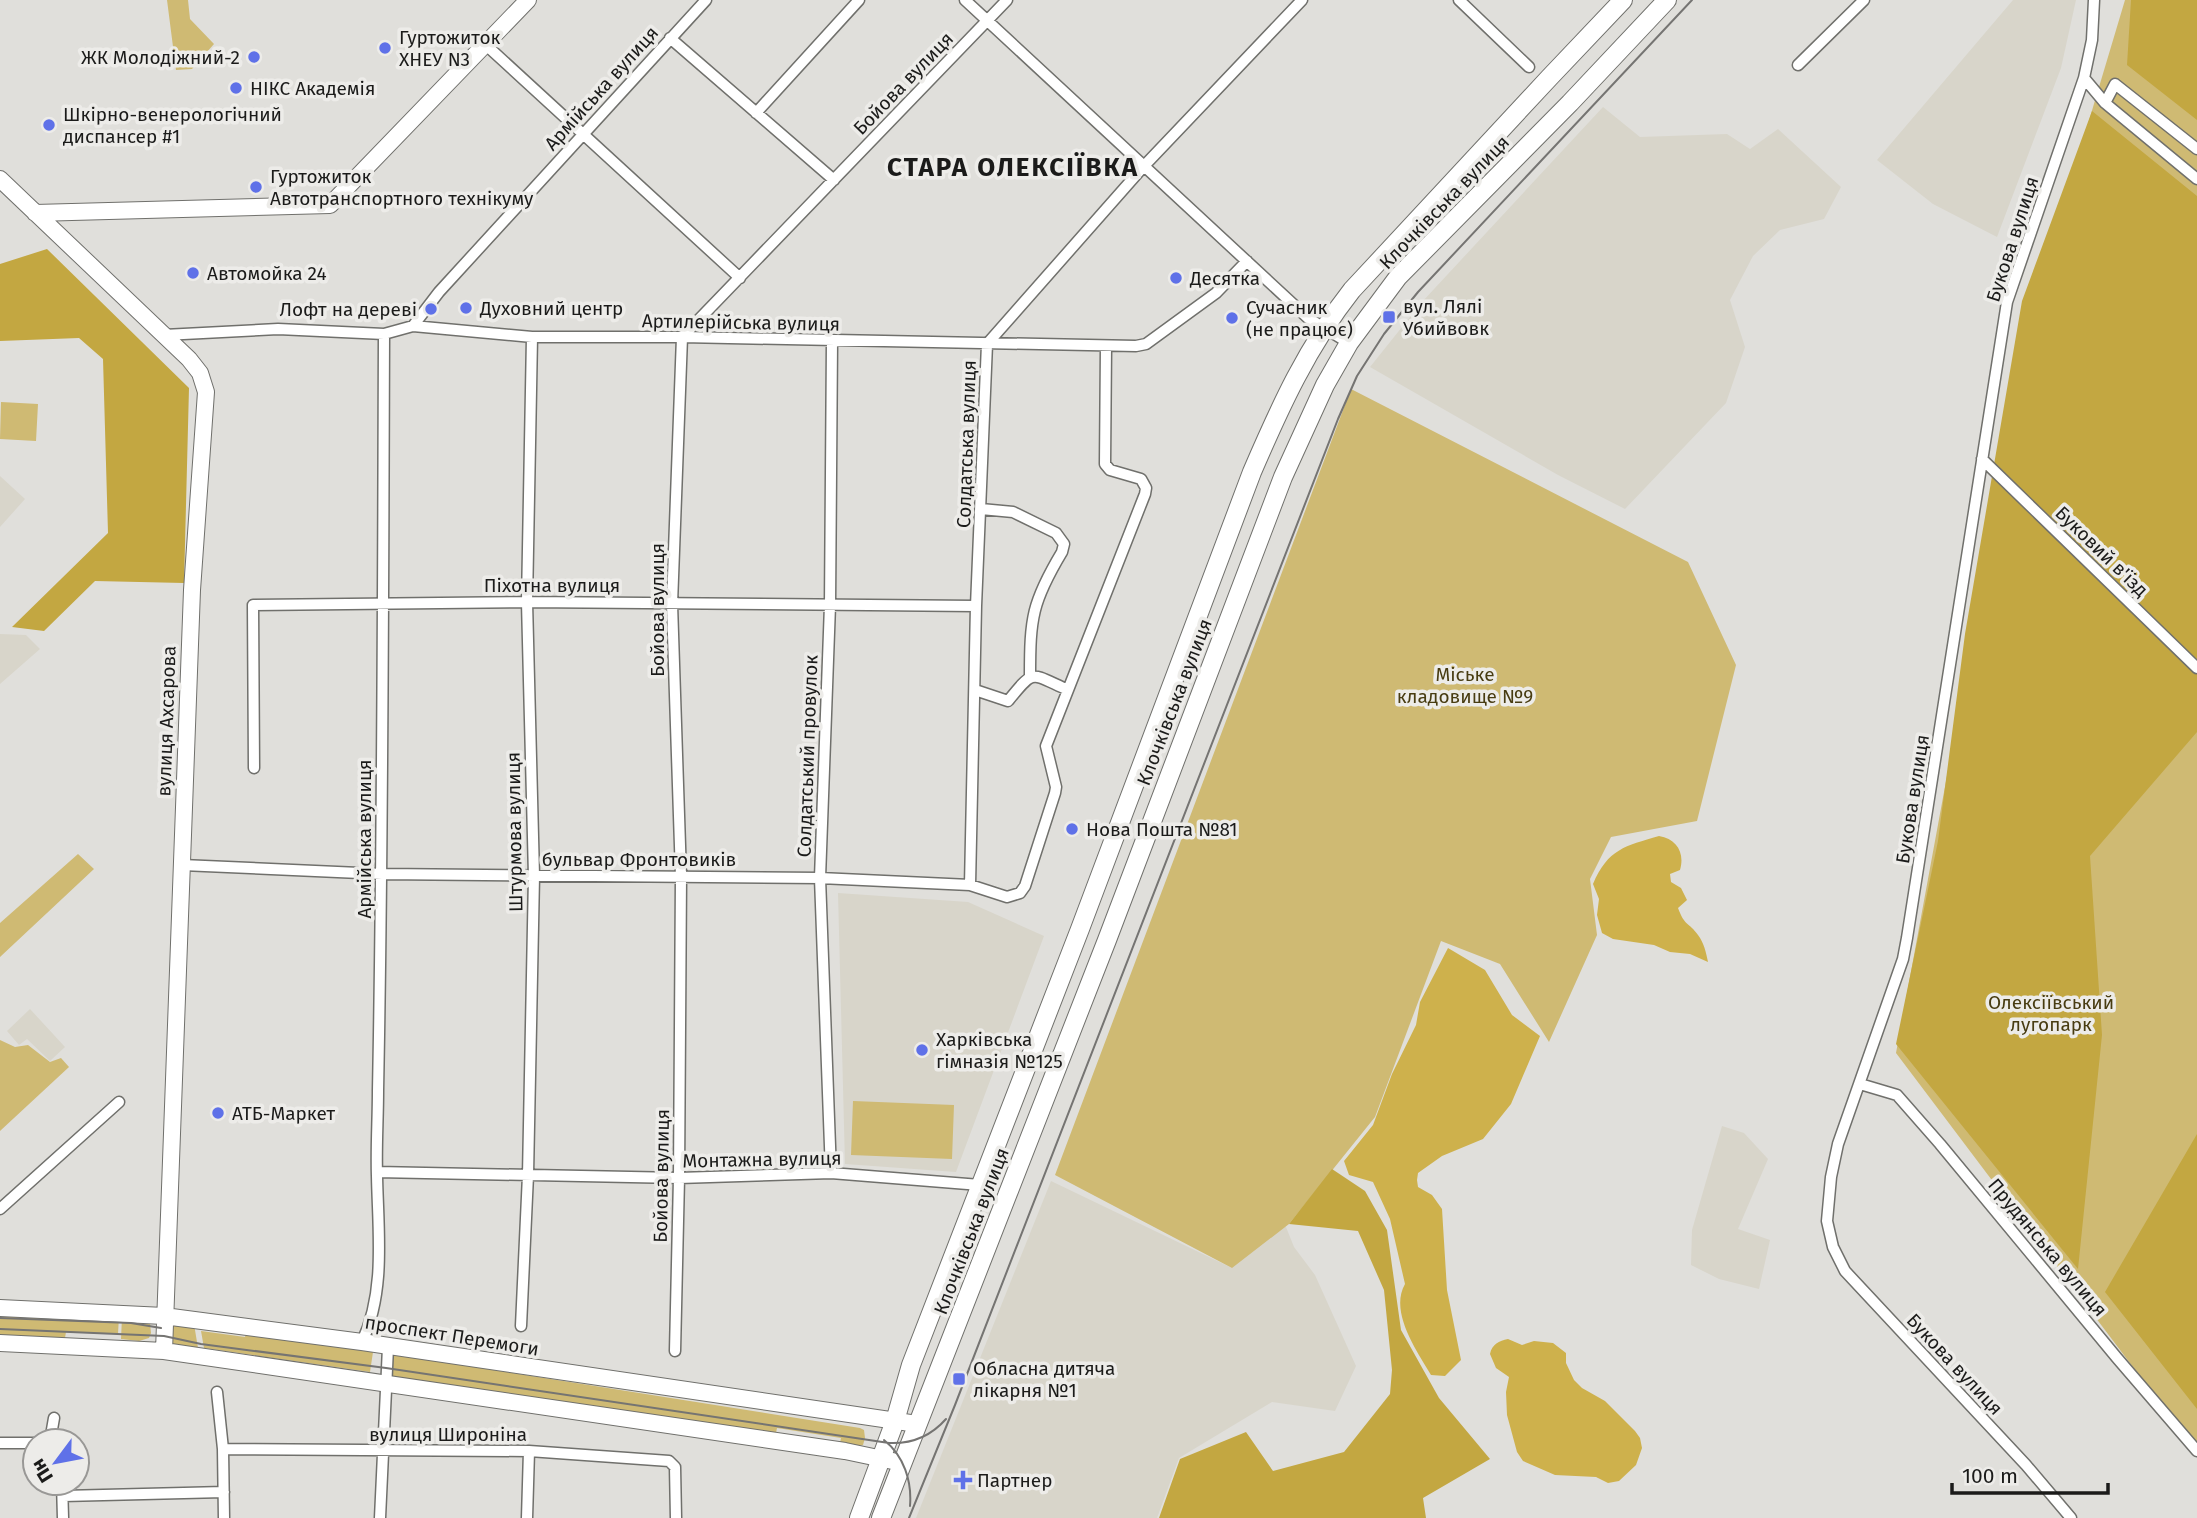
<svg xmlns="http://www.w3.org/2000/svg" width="2197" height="1518" viewBox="0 0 2197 1518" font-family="'Fira Sans',sans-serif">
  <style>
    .built { fill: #d8d5ca }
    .green { fill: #cfba73 }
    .forest { fill: #c3a741 }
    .water { fill: #ceb14c }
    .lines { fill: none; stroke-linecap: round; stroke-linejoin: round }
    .street-casing { stroke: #70706c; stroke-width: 13 }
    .secondary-casing { stroke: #70706c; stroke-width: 18 }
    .primary-casing { stroke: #70706c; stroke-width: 20 }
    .street { stroke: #fff; stroke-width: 10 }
    .secondary { stroke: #fff; stroke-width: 16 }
    .primary { stroke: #fff; stroke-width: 18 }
    .tram { stroke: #757472; stroke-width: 2 }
    .poi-dot { fill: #5f71e8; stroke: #edece9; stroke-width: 2.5 }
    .labels { text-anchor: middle; stroke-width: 7; stroke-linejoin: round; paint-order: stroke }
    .poi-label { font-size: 19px; fill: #1b1b1a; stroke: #edece9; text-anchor: start }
    .street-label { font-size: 19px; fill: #1b1b1a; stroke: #edece9 }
    .park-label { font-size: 19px; fill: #483c11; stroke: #edece9 }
    .district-label { font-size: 26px; font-weight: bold; letter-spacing: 2px; fill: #1b1b1a; stroke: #edece9 }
  </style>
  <rect width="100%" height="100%" fill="#e0dfdb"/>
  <!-- built -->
  <path class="built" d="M2013,0H2076L2061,68L1997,237L1933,204L1877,160Z
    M1603,107L1640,137L1727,134L1750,149L1778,129L1841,187L1824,219L1780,230L1753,256L1730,300L1745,347L1726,403L1625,509L1558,475L1370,367L1422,302Z
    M0,476L25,499L0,527Z
    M0,634L26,635L40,649L0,684Z
    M838,893L968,902L1044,936L956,1172L845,1164Z
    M30,1009L65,1047L50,1061L27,1039L19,1045L7,1031Z
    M1722,1126L1744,1133L1768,1159L1738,1229L1770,1240L1759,1289L1719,1279L1691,1265L1692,1230Z
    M1051,1181L1232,1268L1267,1224L1286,1227L1294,1247L1315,1275L1356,1366L1335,1411L1272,1402L1179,1458L1157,1518H916Z"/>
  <!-- green -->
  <path class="green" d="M167,0H188L190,19L214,44L192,69L176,70Z
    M2125,0H2197V1452L1896,1053L2033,308Z
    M1351,389L1688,562L1736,665L1697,821L1611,837L1590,879L1597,935L1549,1042L1500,964L1441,941L1375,1117L1289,1224L1232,1268L1055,1175Z
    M1,402L38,404L36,441L0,439Z
    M78,854L94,869L0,957V923Z
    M0,1040L15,1047L28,1045L50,1062L61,1058L69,1067L0,1131Z
    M853,1101L954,1105L952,1159L851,1155Z
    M0,1311L119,1316L118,1334L66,1332L65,1338L0,1336Z
    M122,1317L150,1323L151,1333L149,1338L139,1341L121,1339Z
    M172,1324H194L198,1348L174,1345L171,1342Z
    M247,1330L373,1352L370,1372L204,1348L201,1331L245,1337Z
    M393,1354L860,1428L864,1430L865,1438L863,1445L858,1446L840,1443L841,1438L777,1428L776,1433L390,1376Z"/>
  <!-- forest -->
  <path class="forest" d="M2131,0H2197V120L2127,65Z
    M2092,111L2197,196V732L2090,856L2102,1035L2078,1269L1896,1044L1938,841L1965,634L2022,301Z
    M47,249L189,388L184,583L95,581L44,631L12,627L108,533L103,359L79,338L0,341V264Z
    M2197,1134V1409L2105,1292Z
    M1332,1169L1365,1191L1387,1230L1401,1330L1439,1398L1490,1459L1423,1498L1426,1518H1159L1180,1459L1246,1432L1273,1471L1344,1452L1390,1394L1392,1370L1384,1290L1358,1231L1289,1224Z"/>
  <!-- water -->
  <path class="water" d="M1659,836C1677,839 1685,853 1680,870L1670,874L1671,882L1681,888L1687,900L1678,908C1685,927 1689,922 1698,935C1704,943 1706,952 1708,962L1690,954L1670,952L1654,945L1613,939L1602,933L1597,915L1599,899L1593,884C1608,849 1625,846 1659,836Z
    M1448,948L1485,970L1512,1015L1540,1036L1511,1104L1483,1139L1442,1156L1418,1173L1417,1180L1418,1187L1432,1195L1442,1209L1447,1290L1461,1360L1445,1376L1431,1375C1417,1351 1389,1312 1405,1284L1390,1219L1373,1182L1349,1175L1344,1161L1373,1125L1392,1074L1416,1025L1420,1002Z
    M1508,1339L1522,1345L1534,1341L1553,1343L1566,1353V1363L1574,1380L1582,1388L1605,1401L1635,1431L1640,1438L1642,1448L1636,1465L1619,1481L1608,1483L1596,1477L1555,1475L1523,1461L1517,1452L1507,1415L1506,1392L1509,1377L1496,1368L1490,1354C1492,1344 1499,1341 1508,1339Z"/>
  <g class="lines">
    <!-- street casing -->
    <g class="street-casing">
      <path id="street" d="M965,0L1308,318L1349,343
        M1459,0L1529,67
        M670,38L834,180
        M486,45L740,278
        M1798,65L1864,0
        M2084,78L2105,103L2197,179
        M2105,103L2115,84L2197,149
        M756,113L859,0
        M413,326L439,292L706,0
        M164,335L278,329L384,334L413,326L532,337H682L1136,346L1146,344L1216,293L1247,261
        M1982,459L2197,668
        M981,509L1013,512L1056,533L1064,544L1062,552C1032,602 1030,618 1030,676
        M975,690L1008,701C1035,668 1030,673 1068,690
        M254,768L253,605L527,602L976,606
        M182,865L382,874L820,878L970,885L1007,897L1020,893L1025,886L1055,793L1056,787L1046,746L1145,494L1146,488L1141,479L1110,470L1105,464L1106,346
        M970,885L976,606L987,344L1144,166L1302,0
        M1860,1084L1897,1095L1940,1144L2117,1358L2197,1451
        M377,1172L679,1178L831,1173L980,1185
        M831,1173L820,878L830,605L832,341
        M0,1209L119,1102
        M521,1326L528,1175L534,876L527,602L532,337
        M362,1342C386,1291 378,1231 377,1176C376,1147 378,1119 378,1091C383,839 383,587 384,334
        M675,1351L679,1178L681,876L672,604L682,337L1007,0
        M217,1392L223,1449L224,1518
        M50,1441L54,1418
        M0,1443H35
        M223,1449L529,1451L669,1461L675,1467L676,1518
        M62,1483L63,1518
        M63,1496L224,1492
        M380,1518L388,1347
        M527,1518L529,1451
        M2071,1518L2026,1465L1845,1271L1833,1247L1827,1221L1831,1177L1838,1144L1903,959L1907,938L2007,302L2084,78L2092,40L2094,0"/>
    </g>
    <!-- secondary casing -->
    <g class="secondary-casing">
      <path id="secondary" d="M0,179L189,359L200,373L206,392L192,590L164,1351
        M35,213L330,205L528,0
        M0,1308L164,1316L362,1342L917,1424
        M0,1343L164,1351L845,1451L902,1463"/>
    </g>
    <!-- primary casing -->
    <g class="primary-casing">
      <path id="primary" d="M859,1518L895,1421L911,1365L1080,929L1252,472C1280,407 1307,347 1352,290L1549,78L1623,0
        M881,1518L1107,940L1283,477L1325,385L1349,343L1398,277L1570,103L1667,0"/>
    </g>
    <!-- street -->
    <use href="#street" class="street"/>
    <!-- secondary -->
    <use href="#secondary" class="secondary"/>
    <!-- primary -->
    <use href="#primary" class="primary"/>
    <!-- tram -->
    <path class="tram" d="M0,1318L131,1323L161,1328
      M0,1329L164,1336L201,1344L386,1368L889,1443C911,1444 931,1436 946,1419
      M884,1440C904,1456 912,1481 910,1506
      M909,1518L955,1405L1338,419L1357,376L1384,334L1418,292L1692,0"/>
  </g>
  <!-- markers -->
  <g class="poi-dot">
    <circle cx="385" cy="48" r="7"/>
    <circle cx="254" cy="57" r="7"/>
    <circle cx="236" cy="88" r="7"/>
    <circle cx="49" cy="125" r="7"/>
    <circle cx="256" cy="187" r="7"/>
    <circle cx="193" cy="273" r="7"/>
    <circle cx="1176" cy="278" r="7"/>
    <circle cx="466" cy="308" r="7"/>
    <circle cx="431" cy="309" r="7"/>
    <rect x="1382" y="310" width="14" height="14" rx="3.5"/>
    <circle cx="1232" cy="318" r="7"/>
    <circle cx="1072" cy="829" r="7"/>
    <circle cx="922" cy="1050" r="7"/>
    <circle cx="218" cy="1113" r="7"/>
    <rect x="952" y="1372" width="14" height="14" rx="3.5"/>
    <path d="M959.5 1469.5h7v7h7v7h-7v7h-7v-7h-7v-7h7z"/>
  </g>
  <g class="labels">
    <!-- poi labels -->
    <g class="poi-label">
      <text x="399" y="44">Гуртожиток<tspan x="399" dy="22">ХНЕУ N3</tspan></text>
      <text x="240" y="64" text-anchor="end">ЖК Молодіжний-2</text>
      <text x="250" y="95">НІКС Академія</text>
      <text x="63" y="121">Шкірно-венерологічний<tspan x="63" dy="22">диспансер #1</tspan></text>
      <text x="270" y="183">Гуртожиток<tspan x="270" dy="22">Автотранспортного технікуму</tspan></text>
      <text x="207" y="280">Автомойка 24</text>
      <text x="1190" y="285">Десятка</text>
      <text x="1403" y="313">вул. Лялі<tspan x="1403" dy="22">Убийвовк</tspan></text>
      <text x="1246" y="314">Сучасник<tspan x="1246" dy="22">(не працює)</tspan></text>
      <text x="480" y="315">Духовний центр</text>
      <text x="417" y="316" text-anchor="end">Лофт на дереві</text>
      <text x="1086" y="836">Нова Пошта №81</text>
      <text x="936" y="1046">Харківська<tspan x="936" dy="22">гімназія №125</tspan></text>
      <text x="232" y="1120">АТБ-Маркет</text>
      <text x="973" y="1375">Обласна дитяча<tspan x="973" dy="22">лікарня №1</tspan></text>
      <text x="977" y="1487">Партнер</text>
    </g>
    <!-- street labels -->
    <g class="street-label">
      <text transform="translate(903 83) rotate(-46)" y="7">Бойова вулиця</text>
      <text transform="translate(601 88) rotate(-48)" y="7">Армійська вулиця</text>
      <text transform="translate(1444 202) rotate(-46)" y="7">Клочківська вулиця</text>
      <text transform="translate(2012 239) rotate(-72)" y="7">Букова вулиця</text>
      <text transform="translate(741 322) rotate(1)" y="7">Артилерійська вулиця</text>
      <text transform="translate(966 444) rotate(-88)" y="7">Солдатська вулиця</text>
      <text transform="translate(2102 551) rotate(44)" y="7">Буковий в'їзд</text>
      <text x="552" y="592">Піхотна вулиця</text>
      <text transform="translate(657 610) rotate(-90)" y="7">Бойова вулиця</text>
      <text transform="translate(1174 702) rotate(-69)" y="7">Клочківська вулиця</text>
      <text transform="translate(166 721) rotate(-88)" y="7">вулиця Ахсарова</text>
      <text transform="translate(807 756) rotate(-88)" y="7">Солдатський провулок</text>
      <text transform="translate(1912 799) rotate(-81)" y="7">Букова вулиця</text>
      <text transform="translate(514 832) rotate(-91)" y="7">Штурмова вулиця</text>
      <text transform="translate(364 839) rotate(-90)" y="7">Армійська вулиця</text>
      <text x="639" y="866">бульвар Фронтовиків</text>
      <text transform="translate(762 1159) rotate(-1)" y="7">Монтажна вулиця</text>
      <text transform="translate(661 1176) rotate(-89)" y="7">Бойова вулиця</text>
      <text transform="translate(971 1231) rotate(-69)" y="7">Клочківська вулиця</text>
      <text transform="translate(2048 1247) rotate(50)" y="7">Прудянська вулиця</text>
      <text transform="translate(452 1335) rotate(9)" y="7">проспект Перемоги</text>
      <text transform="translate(1955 1364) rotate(47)" y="7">Букова вулиця</text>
      <text x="448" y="1441">вулиця Широніна</text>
    </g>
    <!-- park labels -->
    <g class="park-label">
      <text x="1465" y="681">Міське<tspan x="1465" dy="22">кладовище №9</tspan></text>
      <text x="2051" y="1009">Олексіївський<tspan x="2051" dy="22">лугопарк</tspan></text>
    </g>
    <!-- district labels -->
    <g class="district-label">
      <text x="1013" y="176">СТАРА ОЛЕКСІЇВКА</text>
    </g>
  </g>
  <!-- north arrow -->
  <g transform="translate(56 1462) rotate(238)"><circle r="33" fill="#edece9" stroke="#999896" stroke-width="2"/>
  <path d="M0-5L12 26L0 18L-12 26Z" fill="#5f71e8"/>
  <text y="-10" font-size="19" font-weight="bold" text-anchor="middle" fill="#1b1b1a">Пн</text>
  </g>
  <!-- scale -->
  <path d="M1952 1483v10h156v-10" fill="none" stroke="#1b1b1a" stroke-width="3.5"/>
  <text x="1962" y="1483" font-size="21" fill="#1b1b1a" stroke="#edece9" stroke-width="5" paint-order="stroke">100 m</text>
</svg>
